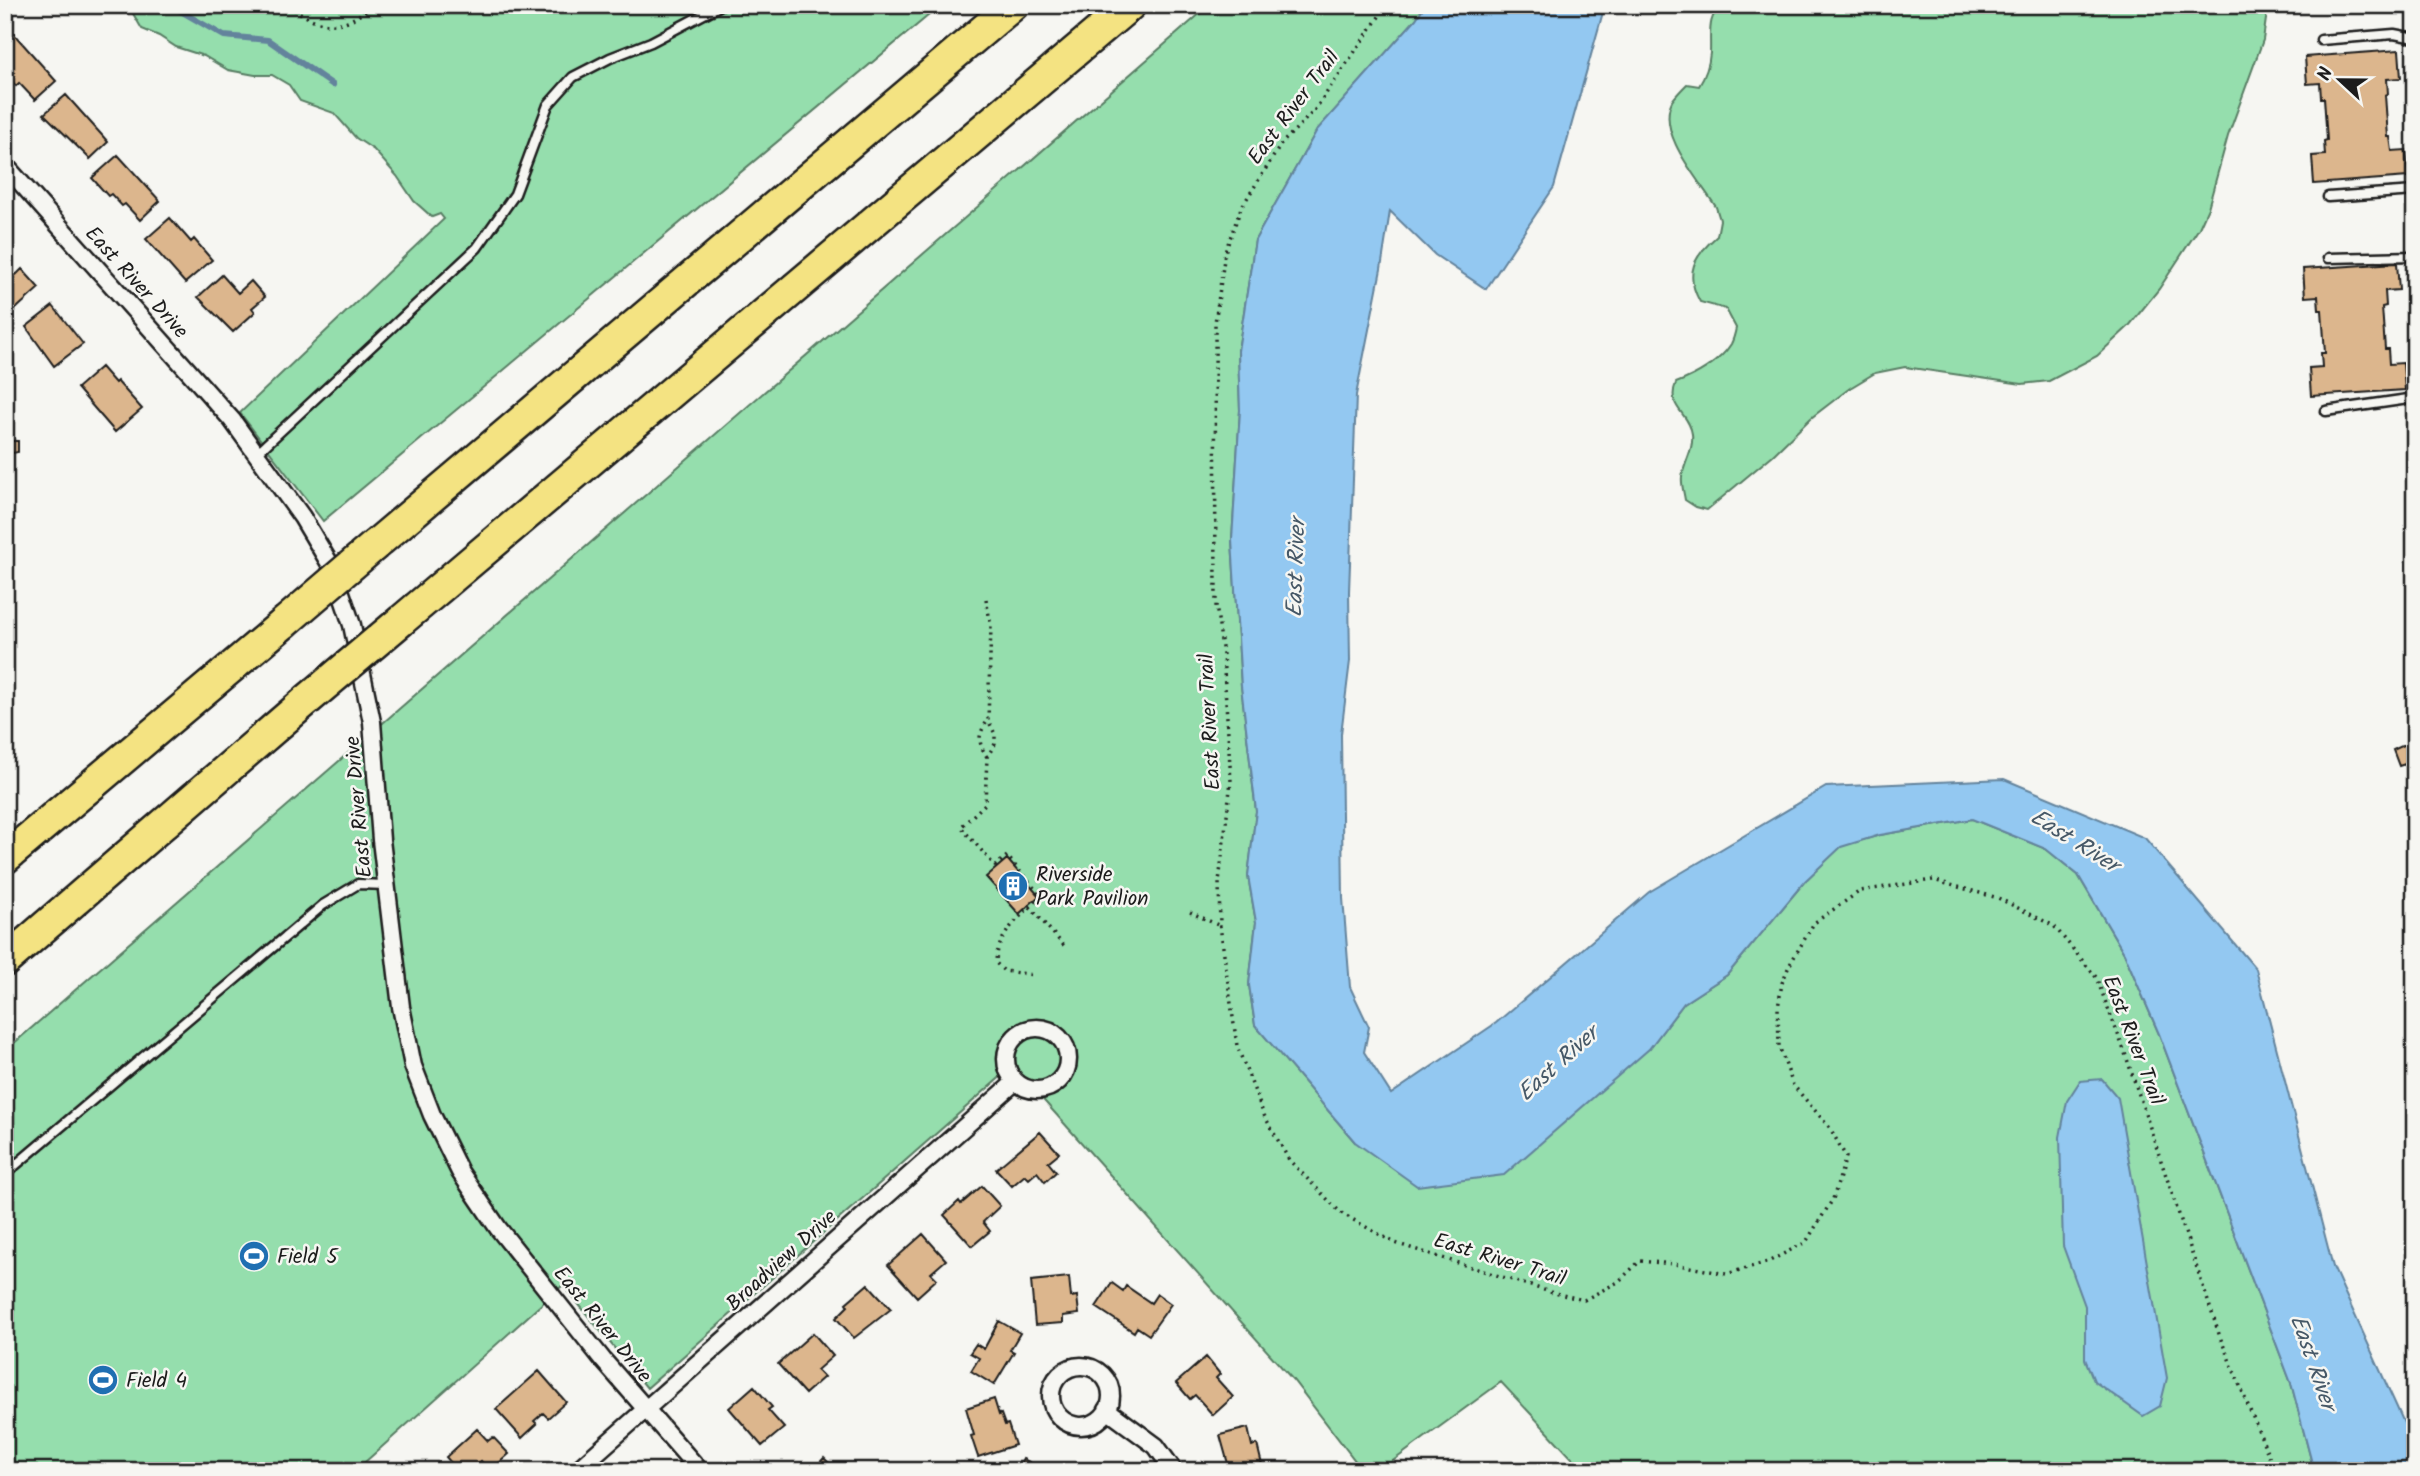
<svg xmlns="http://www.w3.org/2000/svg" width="2420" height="1476" viewBox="0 0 2420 1476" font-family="Kalam,sans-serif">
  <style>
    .green { fill: #95dead; stroke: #587d64; stroke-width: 2 }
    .water { fill: #93c8f1; stroke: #63839c; stroke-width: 2 }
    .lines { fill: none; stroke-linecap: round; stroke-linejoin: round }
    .stream { stroke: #63839c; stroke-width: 6 }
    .building { fill: #dcb68d; stroke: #1c1c1c; stroke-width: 2 }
    .service-casing { stroke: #1c1c1c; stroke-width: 13 }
    .minor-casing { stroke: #1c1c1c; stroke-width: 21 }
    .motorway-casing { stroke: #1c1c1c; stroke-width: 35 }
    .path { stroke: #1c1c1c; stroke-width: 3.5; stroke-dasharray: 2 5; stroke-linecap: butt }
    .service { stroke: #f6f6f2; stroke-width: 8 }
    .minor { stroke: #f6f6f2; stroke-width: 16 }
    .motorway { stroke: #f4e382; stroke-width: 30 }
    .motorway-bridge-casing { stroke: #1c1c1c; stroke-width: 35; stroke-linecap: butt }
    .motorway-bridge { stroke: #f4e382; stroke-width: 30 }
    .labels { text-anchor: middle; stroke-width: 5; stroke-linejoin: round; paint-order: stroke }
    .street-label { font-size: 21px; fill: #1c1c1c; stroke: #f6f6f2 }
    .poi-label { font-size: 21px; fill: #1c1c1c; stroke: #f6f6f2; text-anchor: start }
    .water-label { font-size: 23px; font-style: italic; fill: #465867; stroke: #f6f6f2 }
  </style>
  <rect width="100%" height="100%" fill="#f6f6f2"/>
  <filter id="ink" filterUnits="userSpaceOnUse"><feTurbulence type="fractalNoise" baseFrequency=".0143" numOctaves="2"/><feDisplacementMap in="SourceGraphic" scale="14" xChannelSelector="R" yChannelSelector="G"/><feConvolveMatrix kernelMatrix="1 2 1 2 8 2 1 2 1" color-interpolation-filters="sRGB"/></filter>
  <g filter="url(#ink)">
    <!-- green -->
    <path class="green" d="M128,5H941L323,521L240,413L444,219L440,214L432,217L414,201L397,176L374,150L356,138L334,113L300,101L289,85L272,75H255L228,70L204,56L176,47L159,36L142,29Z
      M1210,5H1425L1416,19L1317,130L1255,240L1238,351L1240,410L1232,540L1241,686L1256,811L1248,876L1256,922L1249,985L1255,1025L1355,1142L1649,1049L1684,1003L1727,975L1805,881L1841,846L1880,835L1972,819L2046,849L2078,875L2124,953L2159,1034L2291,1383L2314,1471H1584L1501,1382L1379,1471H1363L1293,1380L1013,1066L647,1388L563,1285L355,1471H5V1051Z
      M1723,5H2268L2263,40L2228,136L2208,208L2199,228L2159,289L2129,326L2097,356L2049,381L2022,384L1905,367L1875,373L1850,388L1811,418L1773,455L1707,510L1696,507L1685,500C1684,493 1681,484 1682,477C1684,463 1694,449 1692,434C1689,412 1666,408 1676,383C1695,376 1720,362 1731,344C1733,340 1735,333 1736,328L1726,309L1700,302C1684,273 1694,256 1717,236L1720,220L1716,207C1699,180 1656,133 1672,101C1676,95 1682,89 1687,84L1699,86C1706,75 1709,66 1710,53C1711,35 1706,16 1723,5Z"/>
    <!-- water -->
    <path class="water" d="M1425,5H1605L1554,187L1486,289L1435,255L1390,211L1381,269L1356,395L1349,592L1350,661L1341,734L1343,898L1350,987L1369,1027L1364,1052L1391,1094L1496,1023L1649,892L1826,787L2004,779L2145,838L2256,969L2333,1267L2415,1447V1471H2314L2291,1383L2159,1034L2124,953L2078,875L2046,849L1972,819L1880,835L1841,847L1805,881L1727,975L1684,1003L1649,1049L1504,1175L1417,1186L1355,1142L1255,1025L1249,985L1256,922L1248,876L1256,811L1241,686L1232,540L1240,410L1238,351L1255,240L1317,130L1416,19Z
      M2102,1079L2118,1098L2167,1378L2160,1406L2143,1416L2094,1381L2085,1359V1306L2063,1246L2060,1137L2067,1101L2080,1081Z"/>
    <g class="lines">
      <!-- stream -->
      <path class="stream" d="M170,5L224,36L268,40L333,85"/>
    </g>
    <!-- building -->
    <path class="building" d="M13,33L56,81L35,100L19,83L16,86L5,74V40Z
      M2399,50L2401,78L2387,79L2388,94L2385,95L2388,137H2390L2392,151L2406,150L2408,177L2314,184L2312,156L2325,155L2324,141L2327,140L2324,98H2321L2320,83L2307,84L2305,57Z
      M66,95L108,142L90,159L44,114Z
      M118,155L160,201L140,220L125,204L122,206L111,194L108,196L92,178Z
      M170,218L191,242L194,239L212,260L185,283L146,239Z
      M5,263L16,275L22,269L39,288L8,316L5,313Z
      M2397,263L2399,290L2385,291L2386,306L2382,307L2385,349H2388L2389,364L2403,363L2405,390L2311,396L2309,368L2322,367L2321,353H2325L2322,310H2319L2318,296L2305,297L2303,269Z
      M222,275L238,293L251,281L265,297L252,308L255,312L233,332L198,297Z
      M53,306L83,344L54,366L26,327Z
      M101,367L115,383L117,381L142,409L115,432L77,388Z
      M5,441H18V452L12,453V466H9V489H5Z
      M2415,734V788L2405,764L2399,766L2393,750L2413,741L2411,736Z
      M1007,859L1039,896L1019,914L986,877Z
      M1040,1132L1059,1153L1048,1162L1056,1172L1045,1182L1037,1172L1029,1179L1025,1175L1012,1186L996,1169Z
      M982,1186L1000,1206L983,1222L990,1231L972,1246L944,1215L959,1201L961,1204Z
      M923,1234L946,1260L931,1273L937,1279L917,1297L888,1265Z
      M1069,1277L1071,1297L1077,1296L1079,1314L1063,1316V1323L1035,1325L1031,1281Z
      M1112,1283L1123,1291L1126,1286L1151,1303L1157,1294L1171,1304L1149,1335L1137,1327L1134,1332L1096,1307Z
      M868,1284L891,1309L854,1338L836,1318L848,1306L846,1303Z
      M999,1321L1020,1333L1010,1350L1014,1352L994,1385L971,1371L979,1358L970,1353L976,1344L984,1349Z
      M813,1333L833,1356L817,1370L824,1377L805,1394L778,1364Z
      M1206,1357L1220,1374L1216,1378L1233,1397L1213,1415L1195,1395L1190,1399L1176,1383Z
      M539,1371L566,1402L548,1418L543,1413L534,1421L537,1424L522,1438L496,1409Z
      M754,1386L772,1407L768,1410L784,1428L762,1446L729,1408Z
      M994,1399L999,1415L1001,1414L1005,1425L1008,1424L1015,1445L978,1457L971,1436L974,1435L966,1408Z
      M1248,1428L1252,1446L1257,1444L1263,1469L1230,1471L1220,1435Z
      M477,1429L488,1441L493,1437L509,1454L490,1471L481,1461L469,1471H458L446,1457Z
      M824,1458L837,1471H812Z
      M1023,1459L1043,1469L1017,1471Z"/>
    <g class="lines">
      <!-- service casing -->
      <g class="service-casing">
        <path id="service" d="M2321,40L2394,34L2415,38
          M2328,197L2415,191
          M2328,258L2415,256
          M2326,411L2415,398
          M258,452L477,248L515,194L548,105L573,77L610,58L651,42L721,5
          M5,1174L323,905L358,884L387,885"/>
      </g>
      <!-- minor casing -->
      <g class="minor-casing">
        <path id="minor" d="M5,165L232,420L302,517L333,569L352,625L372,722L381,840L401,1007L413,1066L432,1115L460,1172L498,1228L603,1360L700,1471
          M1006 1059a31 31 0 1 1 62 0a31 31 0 1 1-62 0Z
          M1051 1396a30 30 0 1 1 60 0a30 30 0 1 1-60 0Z
          M1107,1410L1156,1446L1174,1471
          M576,1471L1015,1082"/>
      </g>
      <!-- motorway casing -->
      <g class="motorway-casing">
        <path id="motorway" d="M375,545L1013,5
          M402,620L1130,5
          M5,858L284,623
          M5,961L307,700"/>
      </g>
      <!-- path -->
      <path class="path" d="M288,5C322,29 340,32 373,5
        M1387,5L1314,111L1282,143L1241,208L1225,252L1215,323L1216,605L1223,655L1231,781L1219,882L1220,926L1237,1046L1264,1115L1289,1160L1341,1213L1395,1243L1550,1292L1584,1300L1618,1282L1640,1261L1674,1264L1726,1274L1768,1262L1806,1242L1833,1199L1846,1157L1830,1128L1793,1085L1779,1046L1778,1008L1782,983L1789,966L1814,923L1860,891L1933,880L1998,898L2054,926L2096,977L2124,1050L2220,1337L2275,1471
        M986,599L991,626L988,720L995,734V744L987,757L985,804L961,827L995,866L1007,856L1042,897C1023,913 996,935 996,963L1004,971L1035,975
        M987,757C977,741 978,735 988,720
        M1030,907L1066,948
        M1190,912L1220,926"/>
      <!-- service -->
      <use href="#service" class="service"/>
      <!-- minor -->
      <use href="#minor" class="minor"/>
      <!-- motorway -->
      <use href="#motorway" class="motorway"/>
      <!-- motorway-bridge casing -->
      <g class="motorway-bridge-casing">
        <path id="motorway-bridge" d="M284,623L375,545
          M307,700L402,620"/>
      </g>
      <!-- motorway-bridge -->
      <use href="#motorway-bridge" class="motorway-bridge"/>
    </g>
  </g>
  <!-- icons -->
  <defs>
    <g id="building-disc" transform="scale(1.575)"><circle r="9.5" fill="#1f6fb2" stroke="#f6f6f2"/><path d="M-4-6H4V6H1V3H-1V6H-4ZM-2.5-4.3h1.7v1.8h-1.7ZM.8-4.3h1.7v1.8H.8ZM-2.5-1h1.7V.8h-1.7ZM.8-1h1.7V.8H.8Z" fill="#fff"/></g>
    <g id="stadium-disc" transform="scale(1.575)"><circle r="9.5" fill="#1f6fb2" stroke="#f6f6f2"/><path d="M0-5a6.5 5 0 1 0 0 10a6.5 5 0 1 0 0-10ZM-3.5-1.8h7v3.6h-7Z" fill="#fff"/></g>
  </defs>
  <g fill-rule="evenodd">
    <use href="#building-disc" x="1013" y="886"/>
    <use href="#stadium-disc" x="254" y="1256"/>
    <use href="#stadium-disc" x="103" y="1380"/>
  </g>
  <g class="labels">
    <!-- street labels -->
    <g class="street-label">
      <text transform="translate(1293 107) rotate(-53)" y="7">East River Trail</text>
      <text transform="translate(137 282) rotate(48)" y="7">East River Drive</text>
      <text transform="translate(1209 722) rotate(-93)" y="7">East River Trail</text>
      <text transform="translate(358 807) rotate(-95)" y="7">East River Drive</text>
      <text transform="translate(2134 1040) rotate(69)" y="7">East River Trail</text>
      <text transform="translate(1500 1259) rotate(17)" y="7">East River Trail</text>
      <text transform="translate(781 1260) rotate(-42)" y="7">Broadview Drive</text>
      <text transform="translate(603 1324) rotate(51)" y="7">East River Drive</text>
    </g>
    <!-- poi labels -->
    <g class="poi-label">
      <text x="1036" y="881">Riverside<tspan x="1036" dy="24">Park Pavilion</tspan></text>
      <text x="277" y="1263">Field 5</text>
      <text x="126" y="1387">Field 4</text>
    </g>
    <!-- water labels -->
    <g class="water-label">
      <text transform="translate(1295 568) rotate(-88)" y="8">East River</text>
      <text transform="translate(2075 840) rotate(32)" y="8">East River</text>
      <text transform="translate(1557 1063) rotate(-42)" y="8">East River</text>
      <text transform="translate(2314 1362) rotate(71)" y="8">East River</text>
    </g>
  </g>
  <!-- margin -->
  <rect width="2420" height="1476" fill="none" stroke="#f6f6f2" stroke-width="28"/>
  <rect x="14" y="14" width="2392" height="1448" fill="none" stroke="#1c1c1c" stroke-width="2.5" filter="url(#ink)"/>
  <!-- north arrow -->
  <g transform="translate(2340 80) rotate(292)" stroke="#f6f6f2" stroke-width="5" paint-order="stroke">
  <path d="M0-5L12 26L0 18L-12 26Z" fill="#1c1c1c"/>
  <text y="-10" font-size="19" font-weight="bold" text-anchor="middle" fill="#1c1c1c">N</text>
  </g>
</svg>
